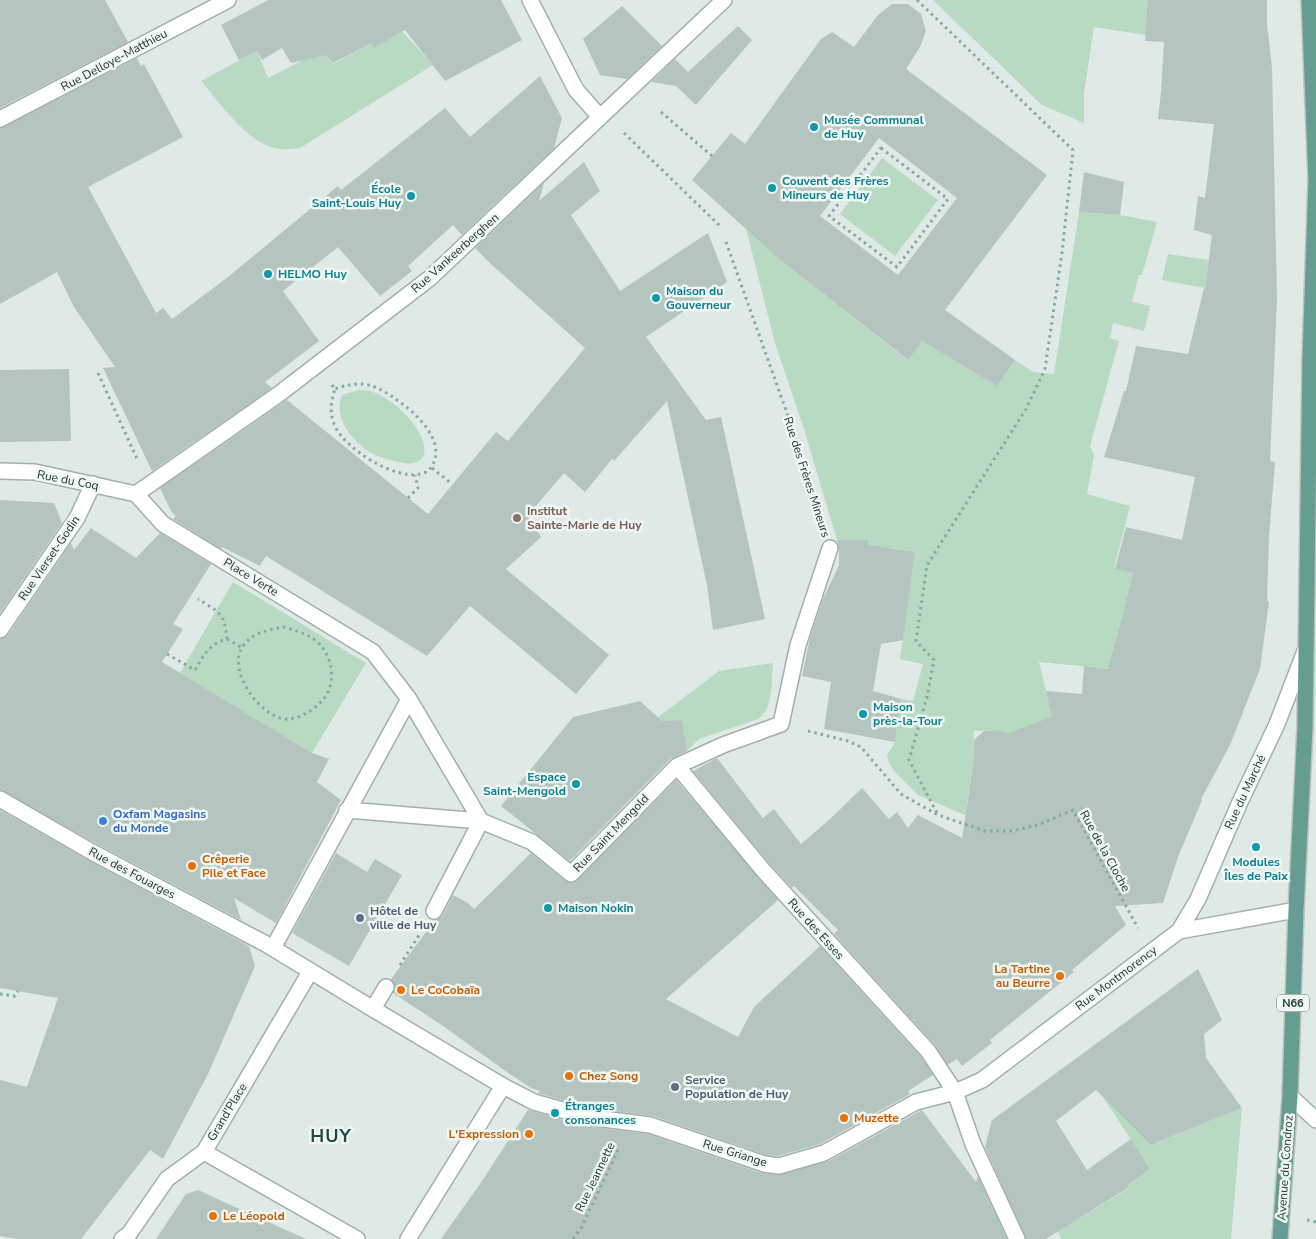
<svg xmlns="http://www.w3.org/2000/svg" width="1316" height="1239" viewBox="0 0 1316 1239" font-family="'Nunito Sans',sans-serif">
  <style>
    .green { fill: #b8dac3 }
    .building { fill: #b4c4be; fill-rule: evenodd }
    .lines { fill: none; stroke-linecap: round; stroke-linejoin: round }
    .minor-casing { stroke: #a2b0ac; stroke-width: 18 }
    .major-casing { stroke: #bcc3c2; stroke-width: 18 }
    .path { stroke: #81aba0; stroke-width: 3; stroke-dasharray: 2.5 4; stroke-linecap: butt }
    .minor { stroke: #fff; stroke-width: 15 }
    .major { stroke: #669d91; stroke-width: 15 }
    .culture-dot { fill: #0f9aa8; stroke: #eff6f3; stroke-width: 2 }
    .education-dot { fill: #8d6e63; stroke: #eff6f3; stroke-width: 2 }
    .shop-dot { fill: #3f7fe0; stroke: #eff6f3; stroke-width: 2 }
    .food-dot { fill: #e8710a; stroke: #eff6f3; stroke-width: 2 }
    .service-dot { fill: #5c6f8a; stroke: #eff6f3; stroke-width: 2 }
    .labels { text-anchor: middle; stroke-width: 5; stroke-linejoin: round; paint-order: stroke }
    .shield { fill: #eff6f3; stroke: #5f716d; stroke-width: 1 }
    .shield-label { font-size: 11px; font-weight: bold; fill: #213833 }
    .street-label { font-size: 12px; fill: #213833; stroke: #eff6f3 }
    .culture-label { font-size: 12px; font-weight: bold; fill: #0d838f; stroke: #eff6f3; text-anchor: start }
    .education-label { font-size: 12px; font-weight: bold; fill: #785e54; stroke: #eff6f3; text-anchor: start }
    .shop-label { font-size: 12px; font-weight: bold; fill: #366cbe; stroke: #eff6f3; text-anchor: start }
    .food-label { font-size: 12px; font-weight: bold; fill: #c56008; stroke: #eff6f3; text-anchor: start }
    .service-label { font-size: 12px; font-weight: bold; fill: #4e5e75; stroke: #eff6f3; text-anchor: start }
    .district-label { font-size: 18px; font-weight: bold; letter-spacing: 1px; fill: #1e4941; stroke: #eff6f3 }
  </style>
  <rect width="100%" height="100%" fill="#dfe9e5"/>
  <!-- green -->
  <path class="green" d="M933,0H1149L1146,35L1094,27L1084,94V123L1042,105Z
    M399,28L433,65L300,148C294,148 286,150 280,149C249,146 220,103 201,81L257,51L268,78L313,55H326L333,64L372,43L374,48Z
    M882,158L938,200L895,256L840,214Z
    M1079,212L1120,215L1157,222L1142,275H1139L1132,302L1150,306L1144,331L1113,323L1110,338L1119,341L1090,446L1094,455L1087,494L1130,506L1114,568L1133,573L1114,669L1039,662L1055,728L1031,725L1008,733L995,730L974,731L973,766L965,815L918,795L894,771L889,763L887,755L895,742L901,699L913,701L923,664L900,659L915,552L891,548L868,552L867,540H837L804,429L775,343L746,229L780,260L907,360L922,341L997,386L1015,360L1033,372L1054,374Z
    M1168,254L1209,260L1205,288L1162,280Z
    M358,390C361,390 366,390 370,391C390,396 420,424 424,445C425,449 424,454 423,457C421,459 420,461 417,462C412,465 404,463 398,462C390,460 382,458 375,455C355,445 332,419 342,395Z
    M233,582L366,663L312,753L180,673Z
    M773,663C771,680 774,709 758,719L699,739L687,751L682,720L657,722V718L719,671Z
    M1116,1087L1139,1116L1157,1143L1242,1108L1231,1239H1061L1058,1231L1129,1188L1127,1185L1150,1169L1103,1097Z"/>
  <!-- building -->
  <path class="building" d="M0,0H105L128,42L0,108Z
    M268,0H501L522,40L445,81L405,30L374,48L372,43L333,63L326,55L291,63L282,48L262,60L257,51L239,60L221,25Z
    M1148,0H1267V24L1272,68L1277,299L1270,461L1275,462L1269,536L1267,601L1269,602L1260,669L1230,745L1201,799L1202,800L1178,857L1163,903L1115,906L1126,925L1072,970L1074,972L990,1040L992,1043L962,1066L957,1059L948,1065L935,1045L834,934L838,930L794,886L792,888L770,864L693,771L717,758L763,818L774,809L801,844L830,819L862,788L889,819L897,812L908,828L918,815L962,838L973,766L974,740L984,731L995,730L1008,733L1052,717L1046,691L1082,694L1084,666L1108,669L1124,611L1133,573L1115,569L1126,527L1182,540L1195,477L1104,457L1124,391H1126L1136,346L1188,354L1204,288L1205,289L1212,235L1194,230L1198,196L1205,198L1214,124L1158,119L1161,92L1164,42L1145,41Z
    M892,4H908L921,14L926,31L920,47L906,69L1047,175L945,310L1015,360L997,386L922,341L908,360L780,260L692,180L731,133L745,144L821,39L832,32L854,47L878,15ZM879,138L957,198L898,275L820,216Z
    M622,6L662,46L627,79L600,75L583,39Z
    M738,26L752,40L696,105L676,86L651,82L675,59L688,72Z
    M137,58L141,66L144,64L183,137L88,187L156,313L163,308L172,319L228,277L338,186L341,190L445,108L470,137L540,76L562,118L554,148L462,235L453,225L408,266L412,271L380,296L338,247L283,291L319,341L265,382L272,388L152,471L103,368L115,367L74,307L57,272L0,304V128Z
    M584,162L600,191L571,215L620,291L708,233L727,282L646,337L706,420L721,417L765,619L713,630L707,585L667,401L614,461L612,459L585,492L564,473L528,515L541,537L506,569L609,655L576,694L470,606L427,656L266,556L260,566L222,547L221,549L173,519L176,516L171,511L160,488L287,400L428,514L496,432L508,441L585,348L492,265L475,248L544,183L539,201Z
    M1084,172L1124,182L1120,215L1079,212Z
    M69,369L71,441L0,442V370Z
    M0,500L54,503L62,523L0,613Z
    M91,528L136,558L160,533L211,564L173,624L183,629L162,662L312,753L329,759L317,782L341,800L276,923L234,898L241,920L97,844L0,790V639L8,635L71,543L74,550Z
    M837,540H868V545L915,552L903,640L881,644L873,691L901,699L895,742L824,729L831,682L802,676L810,638L823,599L839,565V547Z
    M640,701L662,721L682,720L687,751L670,759L570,861L501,806L573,717Z
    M676,780L778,900L666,999L738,1037L754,1007L820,946L921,1057L933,1075L908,1091L910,1094L820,1144L778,1156L766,1155L653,1116L589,1108L538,1093L540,1091L531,1088L504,1070L443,1026L393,993L395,987L391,979L435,920L442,916L453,895L468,903L474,909L531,853L565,881L574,883Z
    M0,810L88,860L249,946L255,966L208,1074L163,1159L150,1150L81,1239H16L0,1236V1080L27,1087L58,998L0,988Z
    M336,853L367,872L375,859L402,875L349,966L292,933Z
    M1198,969L1222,1020L1204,1034L1206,1058L1242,1108L1151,1145L1096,1090L1056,1121L1087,1170L1131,1139L1150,1169L1127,1185L1129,1187L1046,1239H1026L985,1147L992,1120Z
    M528,1110L584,1126L648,1134L761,1173L778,1175L829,1161L922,1110L976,1182L978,1176L1007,1239H441L482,1181Z
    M198,1190L213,1197L306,1239H156L186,1194Z"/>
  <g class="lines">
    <!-- minor casing -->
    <g class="minor-casing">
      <path id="minor" d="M530,0L576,90L600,117
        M0,119L228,0
        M0,471L35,472L136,494
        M136,494L279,394L430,278L724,0
        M136,494L163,524L373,652L409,699L481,821L434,911
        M0,630L77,518L93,484
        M677,766L763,870L928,1051L955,1092L973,1144L1017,1239
        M0,799L92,852L266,944L373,1009L503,1086L534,1102L587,1117L650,1125L764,1164L779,1166L824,1153L916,1102L955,1092L982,1080L1179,931L1296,910
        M347,810L481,821L532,842L571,874L677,766L723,745L781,724L798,645L830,548
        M1179,931L1198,899L1240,802L1277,724L1305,651
        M273,948L409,699
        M373,1009L386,987
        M1290,1096L1316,1120
        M204,1152L357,1239
        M122,1239L129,1234L167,1179L204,1152L310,972
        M408,1239L503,1086"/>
    </g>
    <!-- major casing -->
    <g class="major-casing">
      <path id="major" d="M1280,1239L1290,1096L1296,910L1305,727L1310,358L1316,180L1309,0"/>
    </g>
    <!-- path -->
    <path class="path" d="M917,0L1073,150L1062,253L1045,369L1026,409L927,565L916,641L934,660L927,697L909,760L938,815
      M661,112L712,156
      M624,133L720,226
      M881,148L948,199L897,267L829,216Z
      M726,242L793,430L822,523
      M98,373L138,461
      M332,385L335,389C331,402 329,413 335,426C345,449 395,480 420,474C427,473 432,468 434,462C443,440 418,415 401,403C378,386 364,378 335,389
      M432,468L452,484
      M408,498L418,488L415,475
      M283,627C294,630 305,633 315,640C333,654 338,683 322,701C313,710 299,720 285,719C259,716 226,669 243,646C252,633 268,630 283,627Z
      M227,639L241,647
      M167,654L195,670C203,656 210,643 227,639C224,612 220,613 198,599
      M808,731L848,741L861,747L901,794L938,815L985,831H1011L1038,825L1073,810L1138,928
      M400,965L421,932
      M0,994L15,996L18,991
      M1307,1220L1316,1222
      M573,1239L581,1228L619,1148"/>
    <!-- minor -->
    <use href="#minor" class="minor"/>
    <!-- major -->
    <use href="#major" class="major"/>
  </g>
  <!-- markers -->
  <g class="culture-dot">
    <circle cx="814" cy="127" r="5"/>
    <circle cx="772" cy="188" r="5"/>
    <circle cx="411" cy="196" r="5"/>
    <circle cx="268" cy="274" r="5"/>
    <circle cx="656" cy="298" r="5"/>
    <circle cx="863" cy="714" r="5"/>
    <circle cx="576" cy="784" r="5"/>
    <circle cx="1256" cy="847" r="5"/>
    <circle cx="548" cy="908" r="5"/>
    <circle cx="555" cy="1113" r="5"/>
  </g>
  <circle class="education-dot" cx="517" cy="518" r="5"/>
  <circle class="shop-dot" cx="103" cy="821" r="5"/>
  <g class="food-dot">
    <circle cx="192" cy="866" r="5"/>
    <circle cx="1060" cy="976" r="5"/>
    <circle cx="401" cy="990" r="5"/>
    <circle cx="569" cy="1076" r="5"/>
    <circle cx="844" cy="1118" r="5"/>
    <circle cx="529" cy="1134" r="5"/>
    <circle cx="213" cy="1216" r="5"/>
  </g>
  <g class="service-dot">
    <circle cx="360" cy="918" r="5"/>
    <circle cx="675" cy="1087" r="5"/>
  </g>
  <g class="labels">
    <!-- shield labels -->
    <rect class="shield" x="1277" y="994.5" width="32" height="17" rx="4"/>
    <g class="shield-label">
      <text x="1293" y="1007">N66</text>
    </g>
    <!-- street labels -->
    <g class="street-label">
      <text transform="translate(114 60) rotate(-28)" y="4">Rue Delloye-Matthieu</text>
      <text transform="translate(455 253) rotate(-42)" y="4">Rue Vankeerberghen</text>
      <text transform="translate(807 477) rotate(72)" y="4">Rue des Frères Mineurs</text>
      <text transform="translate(68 480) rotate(11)" y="4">Rue du Coq</text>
      <text transform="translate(49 558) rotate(-56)" y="4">Rue Vierset-Godin</text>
      <text transform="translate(251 577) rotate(31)" y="4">Place Verte</text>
      <text transform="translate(1245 792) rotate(-65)" y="4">Rue du Marché</text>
      <text transform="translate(611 833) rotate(-46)" y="4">Rue Saint Mengold</text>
      <text transform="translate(1105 851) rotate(61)" y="4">Rue de la Cloche</text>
      <text transform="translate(132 873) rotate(28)" y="4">Rue des Fouarges</text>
      <text transform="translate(816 929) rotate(48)" y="4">Rue des Esses</text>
      <text transform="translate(1116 978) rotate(-37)" y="4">Rue Montmorency</text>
      <text transform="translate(227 1112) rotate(-59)" y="4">Grand'Place</text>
      <text transform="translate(735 1153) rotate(17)" y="4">Rue Griange</text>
      <text transform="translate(1285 1168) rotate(-86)" y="4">Avenue du Condroz</text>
      <text transform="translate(595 1177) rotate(-64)" y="4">Rue Jeannette</text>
    </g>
    <!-- culture labels -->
    <g class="culture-label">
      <text x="824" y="124">Musée Communal<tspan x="824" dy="14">de Huy</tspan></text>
      <text x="782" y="185">Couvent des Frères<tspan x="782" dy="14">Mineurs de Huy</tspan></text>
      <text x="401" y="193" text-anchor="end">École<tspan x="401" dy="14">Saint-Louis Huy</tspan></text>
      <text x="278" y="278">HELMO Huy</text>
      <text x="666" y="295">Maison du<tspan x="666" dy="14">Gouverneur</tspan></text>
      <text x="873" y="711">Maison<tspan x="873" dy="14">près-la-Tour</tspan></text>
      <text x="566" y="781" text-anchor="end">Espace<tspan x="566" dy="14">Saint-Mengold</tspan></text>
      <text x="1256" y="866" text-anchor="middle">Modules<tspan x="1256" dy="14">Îles de Paix</tspan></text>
      <text x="558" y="912">Maison Nokin</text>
      <text x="565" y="1110">Étranges<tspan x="565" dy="14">consonances</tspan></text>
    </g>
    <!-- education labels -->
    <g class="education-label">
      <text x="527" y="515">Institut<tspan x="527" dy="14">Sainte-Marie de Huy</tspan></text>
    </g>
    <!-- shop labels -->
    <g class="shop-label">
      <text x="113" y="818">Oxfam Magasins<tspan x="113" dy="14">du Monde</tspan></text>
    </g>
    <!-- food labels -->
    <g class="food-label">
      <text x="202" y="863">Crêperie<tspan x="202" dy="14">Pile et Face</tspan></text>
      <text x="1050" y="973" text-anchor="end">La Tartine<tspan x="1050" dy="14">au Beurre</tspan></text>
      <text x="411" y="994">Le CoCobaïa</text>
      <text x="579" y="1080">Chez Song</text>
      <text x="854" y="1122">Muzette</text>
      <text x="519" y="1138" text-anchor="end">L'Expression</text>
      <text x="223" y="1220">Le Léopold</text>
    </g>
    <!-- service labels -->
    <g class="service-label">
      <text x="370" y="915">Hôtel de<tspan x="370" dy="14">ville de Huy</tspan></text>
      <text x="685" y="1084">Service<tspan x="685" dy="14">Population de Huy</tspan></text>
    </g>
    <!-- district labels -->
    <g class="district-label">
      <text x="331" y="1142">HUY</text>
    </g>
  </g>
</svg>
